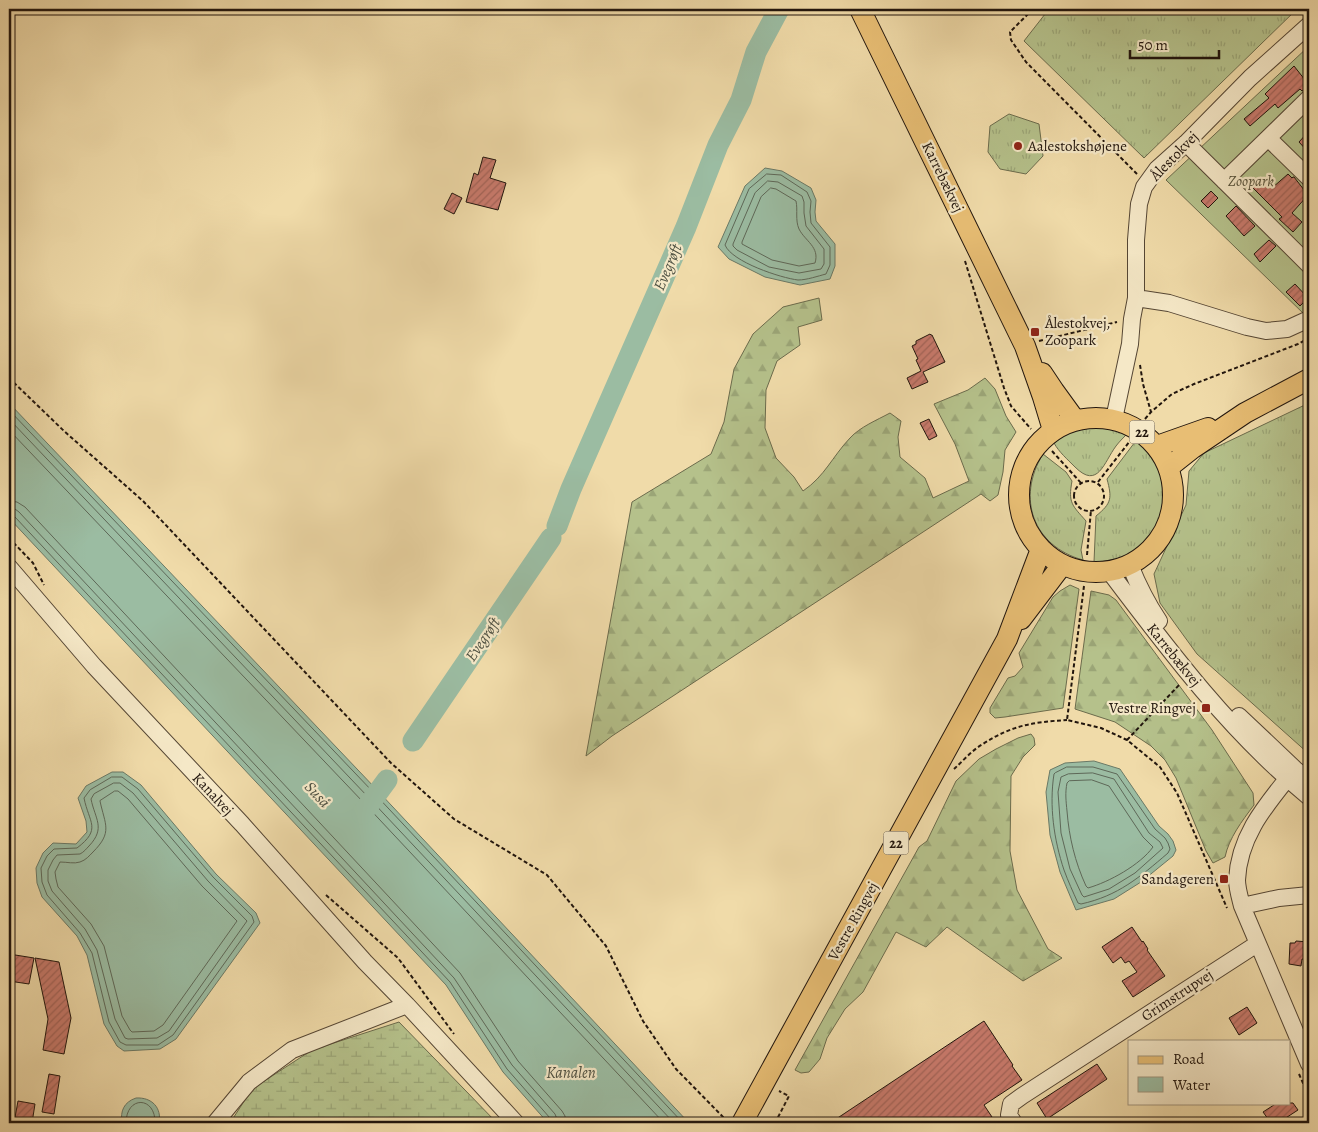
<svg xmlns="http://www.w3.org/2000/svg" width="1318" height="1132" viewBox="0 0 1318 1132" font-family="Alegreya,serif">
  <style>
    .grass { fill: url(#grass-tufts); stroke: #6b6b4c }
    .forest { fill: url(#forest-firs); stroke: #6b6b4c }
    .wetland { fill: url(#wetland-marsh); stroke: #6b6b4c }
    .garden { fill: #b5c18b; stroke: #6b6b4c }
    .water { fill: #9bbca2; stroke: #6a7966 }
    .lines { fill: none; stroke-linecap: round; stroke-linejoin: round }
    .shore { stroke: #5e6858; stroke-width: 1 }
    .river { stroke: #9bbca2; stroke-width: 21 }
    .building { fill: url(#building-hatch); stroke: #21150d }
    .minor-casing { stroke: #554634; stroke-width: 18 }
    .major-casing { stroke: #21150d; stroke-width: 22 }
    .path { stroke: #21150d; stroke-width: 2; stroke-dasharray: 4 2.5; stroke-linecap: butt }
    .minor { stroke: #f5e8c7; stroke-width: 16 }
    .major { stroke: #e8be74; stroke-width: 20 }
    .poi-dot { fill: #8f2418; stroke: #f5e8c7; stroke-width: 2 }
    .labels { text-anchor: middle; stroke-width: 4.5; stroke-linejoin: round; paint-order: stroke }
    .shield { fill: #f5e8c7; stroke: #615445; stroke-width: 1 }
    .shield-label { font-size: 14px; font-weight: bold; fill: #21150d }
    .poi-label { font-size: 15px; fill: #21150d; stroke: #f5e8c7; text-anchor: start }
    .street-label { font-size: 15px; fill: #21150d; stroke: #f5e8c7 }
    .park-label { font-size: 15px; font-style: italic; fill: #555139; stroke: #f5e8c7 }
    .water-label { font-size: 16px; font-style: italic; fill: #4c4f41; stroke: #f5e8c7 }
  </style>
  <defs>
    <pattern id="grass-tufts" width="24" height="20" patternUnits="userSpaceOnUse" patternTransform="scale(1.25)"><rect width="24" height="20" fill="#b5c18b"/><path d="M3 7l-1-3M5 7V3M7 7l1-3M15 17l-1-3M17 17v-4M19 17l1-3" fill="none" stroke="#9ba577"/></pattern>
    <pattern id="forest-firs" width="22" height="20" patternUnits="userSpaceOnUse" patternTransform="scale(1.25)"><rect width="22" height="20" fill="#b5c18b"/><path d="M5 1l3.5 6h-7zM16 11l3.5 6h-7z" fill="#9ba577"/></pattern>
    <pattern id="wetland-marsh" width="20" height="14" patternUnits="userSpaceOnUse" patternTransform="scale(1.25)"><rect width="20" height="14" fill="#b5c18b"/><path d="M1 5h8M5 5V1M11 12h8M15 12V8" fill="none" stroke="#9ba577"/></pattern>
    <pattern id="building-hatch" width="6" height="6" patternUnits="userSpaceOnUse" patternTransform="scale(1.25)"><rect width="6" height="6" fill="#c87a6c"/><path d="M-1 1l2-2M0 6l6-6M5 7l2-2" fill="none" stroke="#a26357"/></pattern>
  </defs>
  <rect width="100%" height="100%" fill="#f0dba9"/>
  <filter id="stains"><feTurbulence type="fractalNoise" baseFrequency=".004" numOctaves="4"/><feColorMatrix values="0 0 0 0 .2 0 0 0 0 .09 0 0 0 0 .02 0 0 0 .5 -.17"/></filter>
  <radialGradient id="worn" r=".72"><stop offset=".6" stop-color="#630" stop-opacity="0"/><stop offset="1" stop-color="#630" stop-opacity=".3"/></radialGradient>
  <!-- grass -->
  <path class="grass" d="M1049,9H1297L1144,158L1024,41Z
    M1009,114L1039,124L1043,156L1026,174L1000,169L988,152L990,126Z
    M1309,403V754L1197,654L1160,603L1154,574L1186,505L1189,471L1204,453Z
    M1089,427L1110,428L1127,434C1123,438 1119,442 1116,446C1104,462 1098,490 1075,467C1067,459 1059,452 1054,443L1068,433Z
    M1135,442C1142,442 1146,448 1150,453C1174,486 1166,535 1127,555C1117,560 1106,561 1094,562L1096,516C1112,503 1112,498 1107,479Z
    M1043,454L1066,472L1072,481C1068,503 1072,505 1086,521L1081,550L1083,560C1033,546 1016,498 1043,454Z"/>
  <!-- forest -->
  <path class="forest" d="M819,298L822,320L798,327L800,345L777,361L766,390L765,428L776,458L794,477L803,491C825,476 832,457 850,438C860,427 877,420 890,413L901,421L898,437L900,457L925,478L933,498L969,481L955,444L934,404L968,390L985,378L995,389L1006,416L1016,432L1005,450L1003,472L998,495L990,501L981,494L612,736L586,756L632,502L711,454L724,422L734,369L753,334L783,307Z
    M1070,585L1079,589L1063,708L1005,717L995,718L990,713V708L1008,678L1015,676L1023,667L1019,653L1053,597L1060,591Z
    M1091,591L1109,595L1116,600L1212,730L1253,793L1254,805C1242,821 1229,838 1225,857L1213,863L1206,851L1176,778L1165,760L1151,746L1115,722L1075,709Z
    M1031,734L1034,738L1035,745L1023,757L1011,776L1010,851L1017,890L1048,949L1062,958L1023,981L947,927L926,947L896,932L863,992L845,1009L827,1038L820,1059L809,1072L801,1073L795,1070L919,847L927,841L956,781L979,759L996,749L1018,738Z"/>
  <!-- wetland -->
  <path class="wetland" d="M399,1022L497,1123H230L252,1089L312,1050Z"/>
  <!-- garden -->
  <path class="garden" d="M1309,46V312L1306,316L1166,180Z"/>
  <!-- water -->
  <path class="water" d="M765,168L782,171L811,188L816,200L815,212L816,221L835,244V266L830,279L800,285L765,277L729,259L718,247L745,186Z
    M9,403L377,790L689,1123H548L503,1072L446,985L9,518Z
    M1094,761L1120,769L1159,826L1168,834L1173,841L1176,850L1173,856L1141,882L1114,899L1076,910L1060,872L1050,835L1046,792L1050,770L1065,763Z
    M112,772H123L141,785L216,874L256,913L260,923L176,1039L160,1049L124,1051L117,1046L104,1024L87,955L77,936L42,897L37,883L36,868L43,853L53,843L76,844L87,832L86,821L78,798L86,786Z
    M136,1098C152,1097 162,1108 159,1123H122C120,1111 124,1102 136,1098Z"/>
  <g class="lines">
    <!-- shore -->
    <path class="shore" d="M767,174L781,175L807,192L811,201L810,212L811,223L830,247V265L826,274C818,276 807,280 798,280C781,278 732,262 725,245L749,189Z
      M768,181L778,182L802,196L804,202V213L806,226L824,249V264L821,269L799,273L769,267L737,250L733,246V244L755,193Z
      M771,188L776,189L796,201C798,210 795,220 799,229C805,241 820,247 815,263L799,266L772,260L742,244V242L761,197Z
      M9,410L374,793L683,1123
      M9,419L369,798L674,1123
      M9,430L364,803L664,1123
      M9,501L17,502L25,507L460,973L518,1061L562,1111L565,1116V1123
      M9,508L15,509L19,512L454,978L512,1065L555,1114L557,1119L558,1123
      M9,515L15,517L450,982L507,1069L550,1118L552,1123
      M1067,767H1093L1117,774L1155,829L1165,838L1168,843L1170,849L1168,853C1140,877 1118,896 1081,904L1078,903C1073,892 1068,881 1064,870C1054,840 1049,806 1054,774L1055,773Z
      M1093,773L1114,779L1149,833L1160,842L1163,848L1135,873L1109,889L1084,897L1082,895L1070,869L1061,833L1058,792L1061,777L1068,774Z
      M112,777H122L138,789L213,877L252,916L254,922L173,1035L158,1045H126L120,1042L109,1022L92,953L80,933L47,895L42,882L41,868L47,856L54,849L77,848C102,829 89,823 84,798L90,790Z
      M1092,780L1109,786L1143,837L1153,847C1140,865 1109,882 1088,888L1086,886C1075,862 1069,837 1067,811C1066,801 1065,793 1067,783L1069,781Z
      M114,783H120L133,793L208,881L247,921L169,1031L157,1038L128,1039L125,1038L115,1019L97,950L85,929L52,891L48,881V870L53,860L57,855L80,854C84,852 86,849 89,846C106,828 95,819 91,799L94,794Z
      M115,791H118L128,799L202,886L237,921L163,1025L154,1031L132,1032L130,1030L122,1016L104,946L91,924L58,887L56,879L55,872L60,862C67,862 74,864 80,862C86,860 89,856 93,852C113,832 105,825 100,801Z
      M126,1123C126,1095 156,1096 155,1123"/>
    <!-- river -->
    <path class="river" d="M557,526L571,489L686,227L718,145L741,100L756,52L779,9
      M413,741L551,538
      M362,814L387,780"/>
  </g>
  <!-- building -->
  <path class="building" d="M1294,66L1309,85L1302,91L1300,89L1278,108L1275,104L1250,126L1244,119L1269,98L1265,94Z
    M1309,131V153L1299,142Z
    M483,157L496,160L490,178L506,183L498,210L466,202L474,173L478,175Z
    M1288,174L1292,178L1293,177H1294L1308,195L1292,213L1302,222L1293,232L1279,219L1282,217L1252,187L1261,178L1272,188Z
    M1211,191L1218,198L1208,208L1201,201Z
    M452,193L462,198L454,214L444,209Z
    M1236,206L1255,226L1244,236L1226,216Z
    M1269,240L1276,246L1260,262L1254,254Z
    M1295,284L1308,298L1300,306L1286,292Z
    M930,334L931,335H932L945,362L923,372L928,382L912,389L907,378L921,371L916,360L918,359L912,346L916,344V341Z
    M929,419L937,436L929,440L920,423Z
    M1132,927L1142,942L1143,941L1148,949L1147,950L1165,976L1133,997L1122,981L1137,972L1129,961L1125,963L1121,957L1113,963L1102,947Z
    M1296,941L1309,942V960L1302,959L1301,966L1289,964L1290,943H1295Z
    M9,954L34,958L29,984L9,981Z
    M35,958L59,962L71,1018L64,1054L43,1050L48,1019Z
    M1247,1007L1257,1023L1239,1035L1229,1018Z
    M984,1021L1013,1065L1012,1066L1022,1080L984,1105L996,1123H830Z
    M1097,1064L1107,1079L1047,1119L1037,1103Z
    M49,1074L60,1076L54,1114L42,1112Z
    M18,1101L35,1104L32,1123H14Z
    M1277,1103H1293L1298,1110L1278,1123H1271L1263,1112Z"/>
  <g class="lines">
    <!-- minor casing -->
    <g class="minor-casing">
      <path id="minor" d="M1268,138L1309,178
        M1186,143L1309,265
        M1224,181L1309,98
        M1136,298L1169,303L1247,327L1266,331L1287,329L1309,319
        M1114,419L1130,344L1132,319L1136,298V240L1139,204L1144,187L1157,169L1186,143L1250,78L1309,25
        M1130,565C1138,585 1147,603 1159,621
        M9,567L94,666L242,824L365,962L407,1005L516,1123
        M1109,571C1170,652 1231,733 1309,797
        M1239,716L1295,769L1309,781
        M1295,769C1268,803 1239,834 1237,880C1237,888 1240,898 1242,906L1309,1064
        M1242,906L1279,898L1309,895
        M215,1123L249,1082L292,1050L407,1005
        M1014,1123L1009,1115L1011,1104L1022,1096L1257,944"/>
    </g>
    <!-- major casing -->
    <g class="major-casing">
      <path id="major" d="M860,9L1025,346L1043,397L1053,430
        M1042,373L1054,391L1075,420
        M1019 495a77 77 0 1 1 154 0a77 77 0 1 1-154 0Z
        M1157,446L1208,428
        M1169,467L1193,448L1245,413L1309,379
        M1021,619L1062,565
        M742,1123L1007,639L1041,549"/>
    </g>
    <!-- path -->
    <path class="path" d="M1033,9L1010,32L1011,40L1026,62L1137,174
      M965,261L1004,388L1011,406L1031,429
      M1039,341L1117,322
      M1140,365L1143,384L1151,412
      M9,378L64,431L143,501L391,763L454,819L547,875L606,946L643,1021L676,1069L727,1121
      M1145,419L1151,412L1172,394L1194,384L1298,344L1309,338
      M1052,451L1081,483
      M1074 496a15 15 0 1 1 30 0a15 15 0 1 1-30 0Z
      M1098,482L1130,441
      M9,538L33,563L44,585
      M1087,555L1091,510
      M1084,586L1067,720L1101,728L1127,740L1160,767L1177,793L1227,908
      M1127,740L1180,684
      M954,769C963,761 972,750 983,744C1012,725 1034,722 1067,720
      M326,895L398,958L454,1034
      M1299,1074L1309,1097
      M775,1123L789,1096L779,1091"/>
    <!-- minor -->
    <use href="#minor" class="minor"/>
    <!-- major -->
    <use href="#major" class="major"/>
  </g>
  <!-- markers -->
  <g class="poi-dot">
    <circle cx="1018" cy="146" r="5"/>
    <rect x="1030" y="327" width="10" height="10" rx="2.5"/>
    <rect x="1201" y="703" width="10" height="10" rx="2.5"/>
    <rect x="1219" y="874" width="10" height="10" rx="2.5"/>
  </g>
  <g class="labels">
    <!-- shield labels -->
    <g class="shield">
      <rect x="1129.5" y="420.5" width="25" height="23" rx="4"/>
      <rect x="883.5" y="831.5" width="25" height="23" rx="4"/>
    </g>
    <g class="shield-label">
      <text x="1142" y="437">22</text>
      <text x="896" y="848">22</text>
    </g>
    <!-- poi labels -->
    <g class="poi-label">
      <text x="1028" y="151">Aalestokshøjene</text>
      <text x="1045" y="328">Ålestokvej,<tspan x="1045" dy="17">Zoopark</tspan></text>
      <text x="1196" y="713" text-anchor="end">Vestre Ringvej</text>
      <text x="1214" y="884" text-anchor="end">Sandageren</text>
    </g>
    <!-- street labels -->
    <g class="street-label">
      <text transform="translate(1174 156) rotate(-46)" y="5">Ålestokvej</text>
      <text transform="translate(943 177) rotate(64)" y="5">Karrebækvej</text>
      <text transform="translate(1174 655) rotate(51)" y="5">Karrebækvej</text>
      <text transform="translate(213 794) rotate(47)" y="5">Kanalvej</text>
      <text transform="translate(853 921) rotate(-61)" y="5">Vestre Ringvej</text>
      <text transform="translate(1177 995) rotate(-33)" y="5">Grimstrupvej</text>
    </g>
    <!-- park labels -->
    <g class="park-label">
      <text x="1251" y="186">Zoopark</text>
    </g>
    <!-- water labels -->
    <g class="water-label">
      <text transform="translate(667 267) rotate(-67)" y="6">Evegrøft</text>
      <text transform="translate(482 639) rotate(-56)" y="6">Evegrøft</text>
      <text transform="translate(318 794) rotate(47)" y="6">Suså</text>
      <text x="571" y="1078">Kanalen</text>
    </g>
  </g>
  <!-- margin -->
  <rect width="1318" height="1132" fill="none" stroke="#f0dba9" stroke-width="30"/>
  <rect x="10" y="10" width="1298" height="1112" fill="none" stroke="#21150d" stroke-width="2.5"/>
  <rect x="15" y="15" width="1288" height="1102" fill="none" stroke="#21150d"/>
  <!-- legend -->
  <rect x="1128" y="1040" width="162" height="65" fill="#f5e8c7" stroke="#a0947d"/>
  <rect x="1138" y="1056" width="25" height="8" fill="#e8be74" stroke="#a0947d"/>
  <text x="1173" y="1064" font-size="15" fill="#21150d">Road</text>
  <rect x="1138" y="1077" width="25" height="15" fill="#9bbca2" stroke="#a0947d"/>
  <text x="1173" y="1090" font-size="15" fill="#21150d">Water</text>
  <!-- scale -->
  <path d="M1130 50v8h89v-8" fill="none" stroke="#21150d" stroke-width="2.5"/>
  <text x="1138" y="50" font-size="15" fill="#21150d" stroke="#f5e8c7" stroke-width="4" paint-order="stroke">50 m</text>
  <rect width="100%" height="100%" filter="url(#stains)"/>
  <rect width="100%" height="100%" fill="url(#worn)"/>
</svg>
